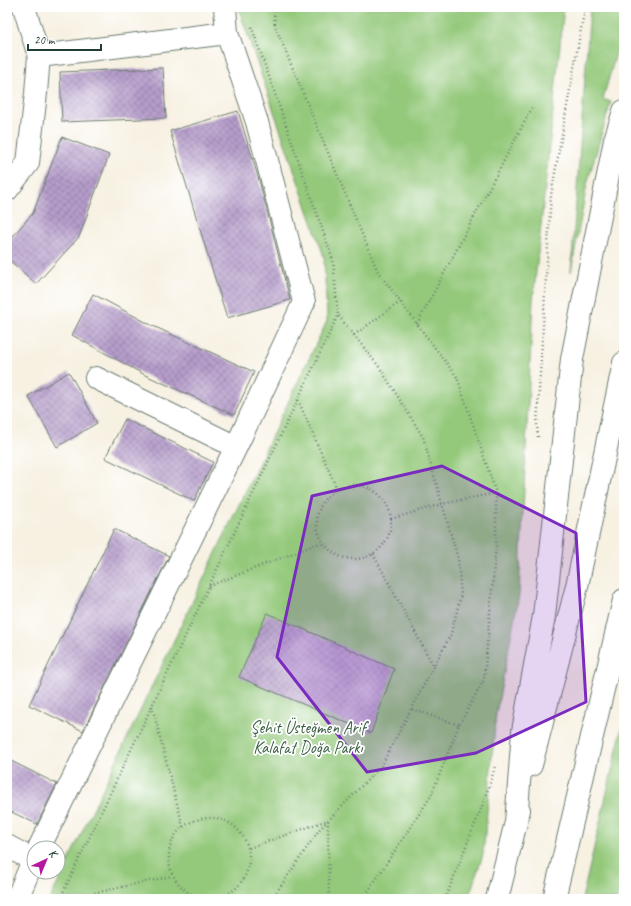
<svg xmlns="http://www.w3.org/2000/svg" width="631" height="906" viewBox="0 0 631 906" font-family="Caveat,sans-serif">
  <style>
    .green { fill: #94c97b; stroke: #5a8358 }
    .building { fill: url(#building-cross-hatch) }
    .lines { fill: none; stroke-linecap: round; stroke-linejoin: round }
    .minor-casing { stroke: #6b7c71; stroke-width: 24 }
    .highway-casing { stroke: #6b7c71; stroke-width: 24 }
    .path { stroke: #6b7c71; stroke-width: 2.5; stroke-dasharray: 1 3; stroke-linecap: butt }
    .minor { stroke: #fff; stroke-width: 22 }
    .highway { stroke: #fff; stroke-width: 22 }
    .marked { fill: #7b2cbf; fill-opacity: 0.2; stroke: #7b2cbf; stroke-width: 3; stroke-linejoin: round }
    .labels { text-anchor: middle; stroke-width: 3.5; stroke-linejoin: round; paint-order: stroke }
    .park-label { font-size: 17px; fill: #3c6046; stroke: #fff }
  </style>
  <defs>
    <pattern id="building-cross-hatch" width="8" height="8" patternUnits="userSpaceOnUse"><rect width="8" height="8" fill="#b69dcb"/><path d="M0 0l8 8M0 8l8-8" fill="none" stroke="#9381a6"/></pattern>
  </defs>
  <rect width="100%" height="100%" fill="#fff"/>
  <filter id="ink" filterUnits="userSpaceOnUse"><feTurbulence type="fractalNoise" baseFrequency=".025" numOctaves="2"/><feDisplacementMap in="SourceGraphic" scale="8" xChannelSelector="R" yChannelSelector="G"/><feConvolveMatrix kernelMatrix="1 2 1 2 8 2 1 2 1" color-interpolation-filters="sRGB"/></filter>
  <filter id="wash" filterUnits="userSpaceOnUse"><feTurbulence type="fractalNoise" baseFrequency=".012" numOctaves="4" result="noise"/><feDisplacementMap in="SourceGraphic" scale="16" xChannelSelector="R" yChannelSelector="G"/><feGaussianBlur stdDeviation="0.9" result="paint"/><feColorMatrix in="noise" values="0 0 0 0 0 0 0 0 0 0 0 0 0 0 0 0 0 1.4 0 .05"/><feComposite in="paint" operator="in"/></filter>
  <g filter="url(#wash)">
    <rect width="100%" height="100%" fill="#f7f1e2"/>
    <!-- green -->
    <path class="green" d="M238,7H564L533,301L519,595L496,714L483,855L468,899H50L327,321L324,257Z
      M590,7H624V25L603,99L611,102L587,184L571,272Z
      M624,719V870L617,899H582Z"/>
    <g id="blocks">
      <!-- building -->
      <path class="building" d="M163,68L166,118L62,122L60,72Z
        M238,111L259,180L290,300L227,318L170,131Z
        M62,137L109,155L79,237L36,284L7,258V243L33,213Z
        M93,294L153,326L254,372L234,415L145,375L72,335Z
        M69,372L97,423L57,447L28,396Z
        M125,419L213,462L194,501L105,458Z
        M114,529L169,556L83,731L29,705Z
        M267,613L394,669L371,733L239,677Z
        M7,759L57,784L37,824L7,810Z"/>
    </g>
  </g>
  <g filter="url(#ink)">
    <use href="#blocks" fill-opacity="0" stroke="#6b7c71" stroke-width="1"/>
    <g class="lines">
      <!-- minor casing -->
      <g class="minor-casing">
        <path id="minor" d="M39,56L227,33
          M7,190L28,163L36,93L39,56L24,7
          M96,378L236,447
          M7,846L33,860
          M39,848L236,447L304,302L257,122L227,33L225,7
          M17,899L34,858"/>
      </g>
      <!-- highway casing -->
      <g class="highway-casing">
        <path id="highway" d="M531,765L577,586L624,363
          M516,823L523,731L544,616L572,359L615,140L624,111
          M497,899L519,810
          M554,899L624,600"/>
      </g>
      <!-- path -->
      <path class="path" d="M274,7L275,26L378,272L457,377L496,493V545L484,680L459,725L431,796L363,899
        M417,324L533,106
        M354,335L400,302
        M298,400L337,489
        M538,437L537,424L551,195L585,7
        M317 522a37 37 0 1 1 74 0a37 37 0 1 1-74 0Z
        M391,519L442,504L496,493
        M373,554L434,667
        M209,586L322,542
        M152,706L183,827
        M412,709L459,725
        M249,848L328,820L329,899
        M60,899L338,315L333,260L251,25
        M67,899L172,876
        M202,899C155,884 159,822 207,818C252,815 269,881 217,899
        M272,899L319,830L381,766L451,634L461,595L458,559L423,437L380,368L338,315
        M445,899L486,796L495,767"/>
      <!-- minor -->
      <use href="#minor" class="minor"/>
      <!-- highway -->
      <use href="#highway" class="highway"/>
    </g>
  </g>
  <!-- marked area -->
  <path class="marked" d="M442,466L576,533L586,702L476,753L367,772L277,657L312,496Z"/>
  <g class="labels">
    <!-- park labels -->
    <g class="park-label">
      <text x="308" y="733">Şehit Üsteğmen Arif<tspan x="308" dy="20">Kalafat Doğa Parkı</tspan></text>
    </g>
  </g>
  <!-- margin -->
  <rect width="631" height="906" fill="none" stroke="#fff" stroke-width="24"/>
  <!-- north arrow -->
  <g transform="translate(46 860) rotate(44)"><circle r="19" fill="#ffffff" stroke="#a5b1ae"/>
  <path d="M0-3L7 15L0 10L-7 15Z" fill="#b5179e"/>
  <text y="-6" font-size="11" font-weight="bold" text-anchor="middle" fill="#1f3d34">K</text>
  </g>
  <!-- scale -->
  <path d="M28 44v6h73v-6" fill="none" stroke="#1f3d34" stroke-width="2"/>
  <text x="34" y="44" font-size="12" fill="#1f3d34" stroke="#ffffff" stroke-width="3" paint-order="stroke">20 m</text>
</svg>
